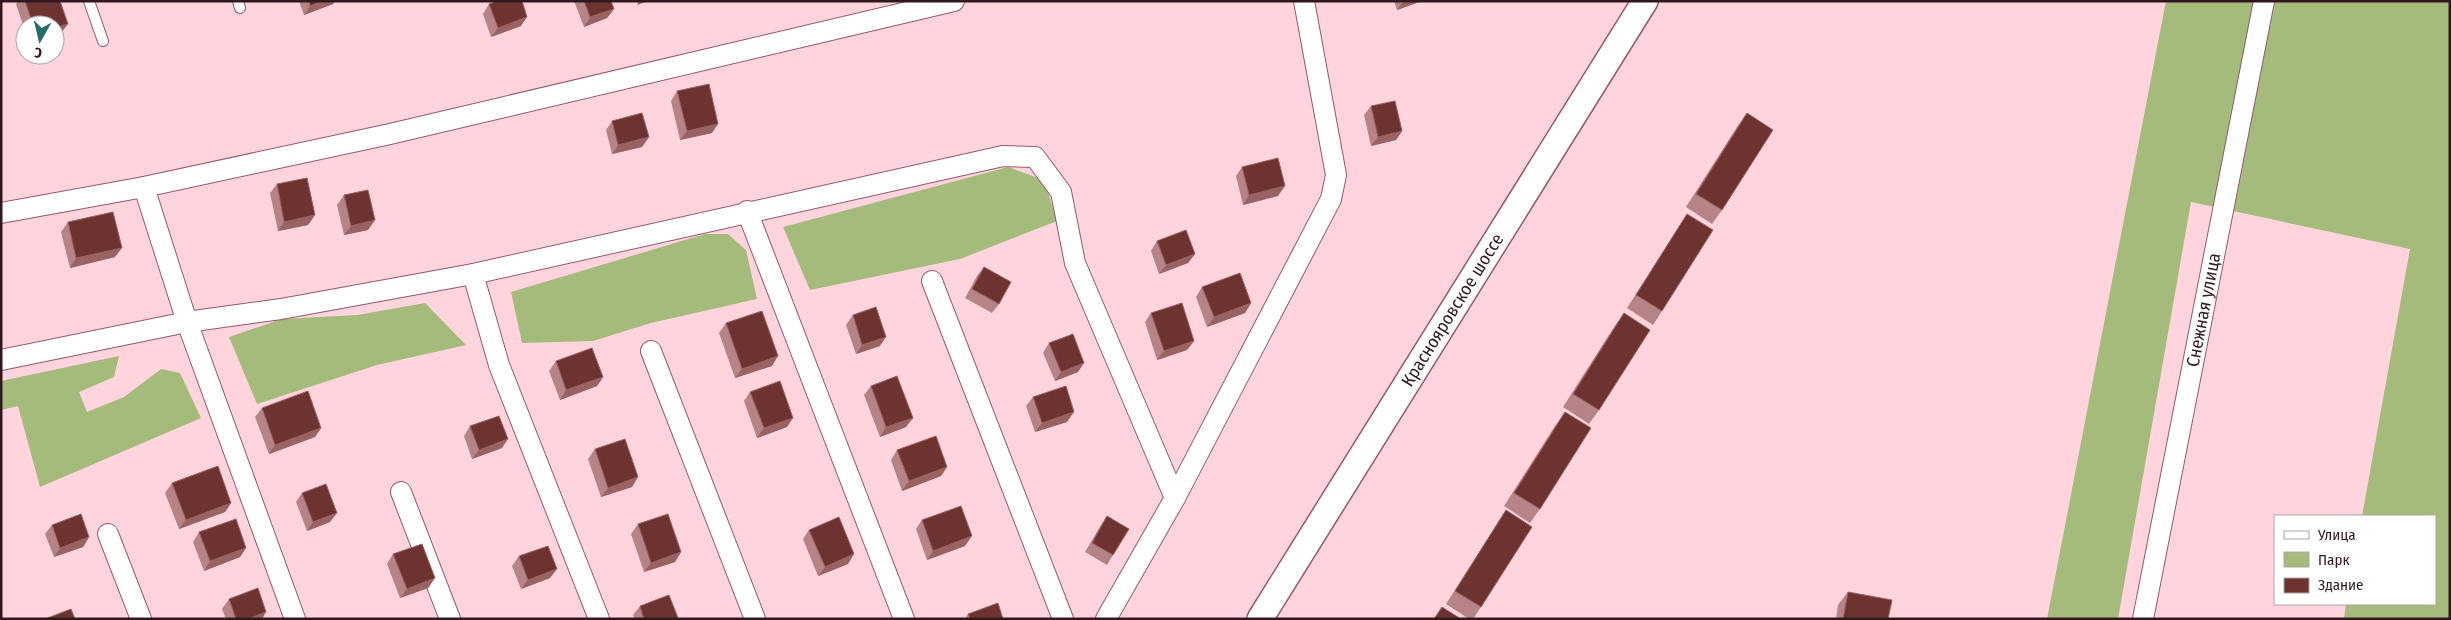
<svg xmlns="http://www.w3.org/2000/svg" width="2451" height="620" viewBox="0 0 2451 620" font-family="'Fira Sans Condensed',sans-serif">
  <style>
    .green { fill: #a5bb7b }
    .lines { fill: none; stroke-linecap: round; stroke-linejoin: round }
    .service-casing { stroke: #965868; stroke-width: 12 }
    .minor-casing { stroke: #965868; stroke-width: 22 }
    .tertiary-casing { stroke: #965868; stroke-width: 28 }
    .service { stroke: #fff; stroke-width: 10 }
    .minor { stroke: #fff; stroke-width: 20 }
    .tertiary { stroke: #fff; stroke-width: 25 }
    .wall { fill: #b68486 }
    .shaded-wall { fill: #996364 }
    .building { fill: #6d3330; stroke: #996364 }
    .labels { text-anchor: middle; stroke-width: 5; stroke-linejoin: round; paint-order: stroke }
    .street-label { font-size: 18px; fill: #31181f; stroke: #fff }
  </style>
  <rect width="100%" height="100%" fill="#ffd4dd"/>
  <!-- green -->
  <path class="green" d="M2166,1H2450V619H2344L2346,604H2435V516H2362L2410,249L2191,202L2118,619H2047Z
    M1008,167L1044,180L1057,221L960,259L810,290L783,227Z
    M705,234H728L746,250L757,299L651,323L593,341L522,343L511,292Z
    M425,303L466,345L377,365L257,404L229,337L282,319L357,315Z
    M119,356L114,377L79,392L87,412L124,397L161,369L180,373L201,418L40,487L18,406L1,410V381Z"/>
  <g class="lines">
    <!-- service casing -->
    <g class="service-casing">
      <path id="service" d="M89,1L103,41
        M238,1L240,8"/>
    </g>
    <!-- minor casing -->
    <g class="minor-casing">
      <g id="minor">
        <path d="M144,187L187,322L295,619"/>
        <path d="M747,211L904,619"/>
        <path d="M1,213L144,187L390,134L954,1"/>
        <path d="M473,274L499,365L599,619"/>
        <path d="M932,281L1063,619"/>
        <path d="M651,351L755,619"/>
        <path d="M1,360L187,322L281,309L473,274L1003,156L1035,157L1061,192L1075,263L1175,498"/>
        <path d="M401,492L450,619"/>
        <path d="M108,534L141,619"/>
        <path d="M1106,619L1175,498L1331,199L1336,175L1304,1"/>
        <path id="s1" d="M2143,619L2264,1"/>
      </g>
    </g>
    <!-- tertiary casing -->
    <g class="tertiary-casing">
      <g id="tertiary">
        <path id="s2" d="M1260,619L1645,1"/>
      </g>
    </g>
    <!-- service -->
    <use href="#service" class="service"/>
    <!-- minor -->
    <use href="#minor" class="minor"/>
    <!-- tertiary -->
    <use href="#tertiary" class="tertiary"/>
  </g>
  <!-- wall -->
  <path class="wall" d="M18,1H60L61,33L55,35V25H25V31L16,4Z
    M299,1H335L333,4L304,15Z
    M574,1H611L614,9L607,18L584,27Z
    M1394,1H1422L1397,10Z
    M489,4L521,26L491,37L483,14Z
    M677,91L712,133L680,140L671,101Z
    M1371,106L1402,131L1396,140L1371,146L1364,115Z
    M1747,113L1722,210L1712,224L1686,207L1737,127Z
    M612,121L649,137L642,147L612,154L606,130Z
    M1242,167L1278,196L1243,205L1236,176Z
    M277,184L315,215L308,225L278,231L270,193Z
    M344,195L375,220L368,230L344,235L337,205Z
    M1687,214L1662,311L1653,325L1627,308L1678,228Z
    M68,222L115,257L70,268L61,232Z
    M1157,241L1195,254L1188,263L1159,274L1151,251Z
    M984,267L999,304L992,313L965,298L977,276Z
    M1202,287L1251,303L1245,313L1207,327L1196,297Z
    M1151,313L1194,341L1187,350L1157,360L1145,322Z
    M1624,313L1599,410L1589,424L1563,407L1614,327Z
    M853,315L880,346L856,354L846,325Z
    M726,323L772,366L735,378L719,333Z
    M1049,343L1078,372L1055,381L1043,353Z
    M556,361L603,377L597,386L560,400L549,371Z
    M871,386L906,427L880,437L864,395Z
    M750,392L787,427L757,438L744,401Z
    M1033,397L1067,422L1035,432L1026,406Z
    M262,408L321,428L315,437L269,454L255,417Z
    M1565,412L1540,509L1530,523L1504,506L1555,426Z
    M470,426L502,448L472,459L464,436Z
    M595,449L632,487L601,497L588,459Z
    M897,450L947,467L941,476L902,491L891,460Z
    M172,483L231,503L225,512L179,529L165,493Z
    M302,493L330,522L307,531L296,502Z
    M1506,510L1481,607L1473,619H1469L1446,604L1497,524Z
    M1107,516L1113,555L1107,565L1085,552L1101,525Z
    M922,520L965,546L927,560L916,529Z
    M638,524L681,552L675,562L644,572L631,534Z
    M52,525L89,537L83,547L54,557L45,534Z
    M809,530L848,564L818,576L803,539Z
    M199,532L246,548L240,557L204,571L193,542Z
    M393,554L435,578L428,588L400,598L387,564Z
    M519,556L550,578L521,589L512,566Z
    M1848,592L1888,619H1836L1838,605Z
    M229,599L262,619H226L222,609Z
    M640,606L678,619H635L633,615Z
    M968,614L970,619H965Z"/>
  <!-- shaded-wall -->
  <path class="shaded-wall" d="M322,1H335L333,4L304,15L310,6Z
    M639,1H649L637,5Z
    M1404,1H1422L1397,10Z
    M614,9L607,18L584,27L590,17Z
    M527,17L521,26L491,37L498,28Z
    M68,24L61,33L55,35V28Z
    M718,124L712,133L680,140L687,131Z
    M1402,131L1396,140L1371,146L1378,137Z
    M649,137L642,147L612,154L618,145Z
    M1285,186L1278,196L1243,205L1249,195Z
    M315,215L308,225L278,231L284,222Z
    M375,220L368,230L344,235L351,226Z
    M122,248L115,257L70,268L76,258Z
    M1195,254L1188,263L1159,274L1166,265Z
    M1251,303L1245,313L1207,327L1214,317Z
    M886,337L880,346L856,354L862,345Z
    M1194,341L1187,350L1157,360L1164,351Z
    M778,356L772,366L735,378L742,369Z
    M1084,363L1078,372L1055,381L1061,372Z
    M603,377L597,386L560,400L566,390Z
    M1074,412L1067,422L1035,432L1042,423Z
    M793,418L787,427L757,438L764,428Z
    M913,418L906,427L880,437L886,427Z
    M321,428L315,437L269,454L275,445Z
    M508,439L502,448L472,459L479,450Z
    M947,467L941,476L902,491L909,481Z
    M638,477L632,487L601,497L608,488Z
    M231,503L225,512L179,529L186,520Z
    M337,513L330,522L307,531L313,522Z
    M972,536L965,546L927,560L933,551Z
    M89,537L83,547L54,557L60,548Z
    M246,548L240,557L204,571L210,561Z
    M681,552L675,562L644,572L651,563Z
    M854,554L848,564L818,576L825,567Z
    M557,569L550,578L521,589L528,580Z
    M435,578L428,588L400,598L407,589Z
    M266,612L262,619H248Z"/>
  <!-- building -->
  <path class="building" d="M25,1H60L68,24L55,28V25H33Z
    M309,1H322L310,6Z
    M498,1H522L527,17L498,28L489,4Z
    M584,1H611L614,9L590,17Z
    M709,84L718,124L687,131L677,91Z
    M1395,101L1402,131L1378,137L1371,106Z
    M642,113L649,137L618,145L612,121Z
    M1747,113L1773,130L1722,210L1696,194Z
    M1278,158L1285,186L1249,195L1242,167Z
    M307,178L315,215L284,222L277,184Z
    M368,190L375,220L351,226L344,195Z
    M113,212L122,248L76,258L68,222Z
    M1687,214L1713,230L1662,311L1636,295Z
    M1186,230L1195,254L1166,265L1157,241Z
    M984,267L1011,282L999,304L972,289Z
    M1240,273L1251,303L1214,317L1202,287Z
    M1182,303L1194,341L1164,351L1151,313Z
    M876,307L886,337L862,345L853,315Z
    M762,311L778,356L742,369L726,323Z
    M1624,313L1650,330L1599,410L1573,394Z
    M1073,334L1084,363L1061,372L1049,343Z
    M592,348L603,377L566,390L556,361Z
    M897,376L913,418L886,427L871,386Z
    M780,381L793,418L764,428L750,392Z
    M1066,386L1074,412L1042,423L1033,397Z
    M308,391L321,428L275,445L262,408Z
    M1565,412L1591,428L1540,509L1514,493Z
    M499,416L508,439L479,450L470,426Z
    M936,436L947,467L909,481L897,450Z
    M625,439L638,477L608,488L595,449Z
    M218,466L231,503L186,520L172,483Z
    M326,484L337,513L313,522L302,493Z
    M961,506L972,536L933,551L922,520Z
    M1506,510L1532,527L1481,607L1455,591Z
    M81,514L89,537L60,548L52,525Z
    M668,514L681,552L651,563L638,524Z
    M1107,516L1129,529L1113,555L1092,543Z
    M839,517L854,554L825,567L809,530Z
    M236,519L246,548L210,561L199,532Z
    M422,544L435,578L407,589L393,554Z
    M548,546L557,569L528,580L519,556Z
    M258,588L266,612L248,619H236L229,599Z
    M1848,592L1892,600L1888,619H1843Z
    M669,595L678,618L644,619L640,606Z
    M998,603L1003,619H970L968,614Z
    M1442,607L1461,619H1434Z
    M71,609L75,619H45Z"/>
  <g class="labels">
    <!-- street labels -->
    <g class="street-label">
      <text dy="6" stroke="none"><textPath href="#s2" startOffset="364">Краснояровское шоссе</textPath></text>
      <text dy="6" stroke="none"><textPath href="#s1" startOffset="315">Снежная улица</textPath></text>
    </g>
  </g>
  <!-- border -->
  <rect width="2451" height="620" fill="none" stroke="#31181f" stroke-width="5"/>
  <!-- legend -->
  <rect x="2274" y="515" width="162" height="90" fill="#ffffff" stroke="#ada3a5"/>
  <rect x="2284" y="531" width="25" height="8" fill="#ffffff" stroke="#ada3a5"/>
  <text x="2318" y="540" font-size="15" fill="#31181f">Улица</text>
  <rect x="2284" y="552" width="25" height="15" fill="#a5bb7b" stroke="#ada3a5"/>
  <text x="2318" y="565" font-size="15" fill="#31181f">Парк</text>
  <rect x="2284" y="578" width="25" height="15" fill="#6d3330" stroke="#ada3a5"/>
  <text x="2318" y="590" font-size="15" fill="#31181f">Здание</text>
  <!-- north arrow -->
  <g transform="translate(40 40) rotate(188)"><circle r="24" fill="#ffffff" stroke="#ada3a5"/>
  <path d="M0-4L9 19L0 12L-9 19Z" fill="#256d64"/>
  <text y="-8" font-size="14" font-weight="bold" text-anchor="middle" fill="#31181f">С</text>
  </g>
</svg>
